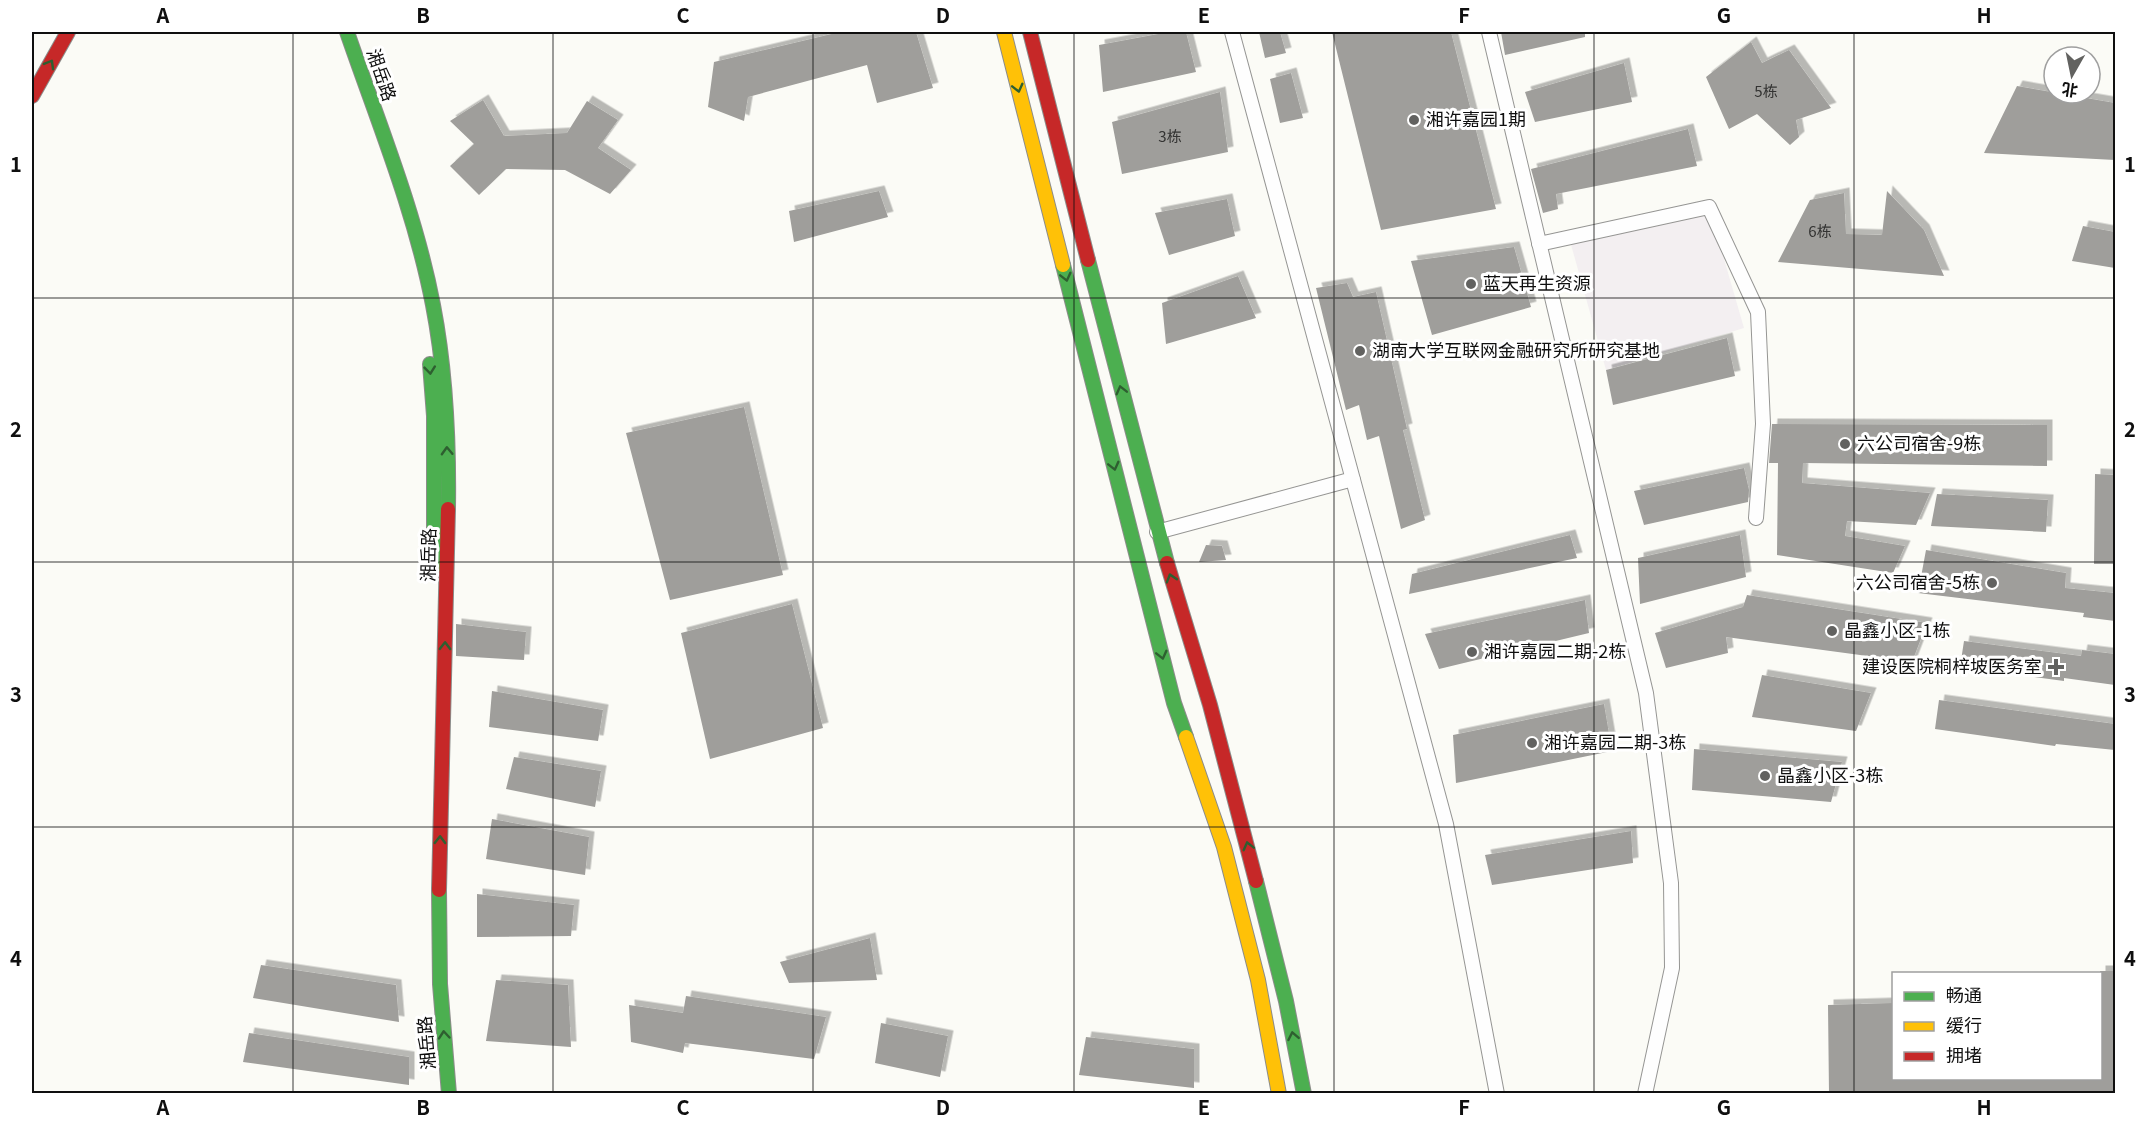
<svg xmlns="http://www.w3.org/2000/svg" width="2147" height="1125" viewBox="0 0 2147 1125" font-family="Georgia,'Noto Sans SC',serif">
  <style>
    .industrial { fill: #f3eff1 }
    .building { fill: #9f9e9b; filter: url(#shadow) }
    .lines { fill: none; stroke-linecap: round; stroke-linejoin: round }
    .street-casing { stroke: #959593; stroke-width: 16 }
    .fast-casing { stroke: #8c8c8a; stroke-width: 16 }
    .slow-casing { stroke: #8c8c8a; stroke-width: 16 }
    .jam-casing { stroke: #8c8c8a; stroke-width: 16 }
    .street { stroke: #fefefe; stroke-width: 14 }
    .fast { stroke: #4caf50; stroke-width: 14 }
    .slow { stroke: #ffc107; stroke-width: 14 }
    .jam { stroke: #c62828; stroke-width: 14 }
    .oneway { stroke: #2e5f30 }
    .grid { fill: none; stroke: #0f0f0f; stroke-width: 1.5; stroke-opacity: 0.55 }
    .poi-dot { fill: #626260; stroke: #fff; stroke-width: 2 }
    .labels { text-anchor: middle; stroke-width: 6; stroke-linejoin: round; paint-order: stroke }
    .number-label { font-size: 15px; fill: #333332 }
    .street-label { font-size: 18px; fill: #0f0f0f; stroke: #fff }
    .poi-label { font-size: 18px; fill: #0f0f0f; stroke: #fff; text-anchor: start }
    .neatline { fill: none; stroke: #0f0f0f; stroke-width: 2 }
    .grid-label { font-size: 20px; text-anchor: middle; font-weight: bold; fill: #0f0f0f }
  </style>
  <defs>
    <filter id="shadow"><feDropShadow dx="5.5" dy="-5.5" stdDeviation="0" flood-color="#0004"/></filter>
  </defs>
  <rect width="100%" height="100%" fill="#fbfbf6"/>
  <!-- industrial -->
  <path class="industrial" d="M1709,207L1744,328L1606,370L1570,241Z"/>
  <!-- building -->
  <path class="building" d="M840,32H916L933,88L877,103L867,65L748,97L744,121L708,107L714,62Z
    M1169,32H1186L1196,72L1103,92L1099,45Z
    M1259,32H1280L1286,53L1265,58Z
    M1332,32H1451L1496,209L1381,230Z
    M1501,32H1585V37L1505,55Z
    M1751,42L1762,63L1789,50L1831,108L1796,120L1799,137L1790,145L1757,114L1729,129L1706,77Z
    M1624,63L1632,102L1535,122L1525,92Z
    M1291,73L1303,118L1280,123L1270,79Z
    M2017,86L2115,103V160L1984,153Z
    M1220,92L1228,152L1122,174L1112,122Z
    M483,100L504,136L567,133L587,101L618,120L598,148L631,170L610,194L565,170L506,169L479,195L450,166L474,144L450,121Z
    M1688,129L1697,166L1556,194L1558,209L1543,213L1531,169Z
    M879,191L888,217L794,242L789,211Z
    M1887,191L1924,230L1944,276L1778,262L1810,200L1844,193L1846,234L1882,235Z
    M1227,199L1235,236L1169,255L1155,213Z
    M2083,226L2115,232V268L2072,261Z
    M1514,247L1531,307L1432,335L1411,261Z
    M1238,276L1256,318L1166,344L1162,303Z
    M1347,283L1353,297L1376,292L1407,429L1403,430L1425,520L1401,529L1379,436L1367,440L1359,405L1346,410L1316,288Z
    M1727,338L1735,376L1613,405L1606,370Z
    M744,407L783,575L670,600L626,433Z
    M1772,424L2047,425V466L1803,463L1802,483L1930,493L1916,525L1847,521L1845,536L1905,546L1893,573L1777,555L1778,463H1769Z
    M1744,468L1749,490L1748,502L1644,525L1634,491Z
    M2095,474L2115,475V564H2094Z
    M1937,494L2048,500L2046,532L1931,526Z
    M1570,535L1577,558L1409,594L1412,574Z
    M1740,535L1746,577L1640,604L1638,558Z
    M1206,545L1222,546L1226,560L1199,562Z
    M1926,550L2066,573L2065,588L2115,593V621L2083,617L2084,613L1918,593Z
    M1747,595L1927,623L1912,662L1726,637L1728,653L1666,668L1655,633L1743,607Z
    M1585,600L1589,633L1439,669L1425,634Z
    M792,604L823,728L710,759L681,633Z
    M456,624L526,632L524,660L456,656Z
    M1964,641L2081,656L2082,650L2115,654V685L2064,678V681L1960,667Z
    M1762,675L1871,693L1856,731L1752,717Z
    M492,691L603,710L598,741L489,727Z
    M1939,700L2115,724V750L2056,744L2055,746L1935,729Z
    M1604,704L1612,751L1456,783L1453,735Z
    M1694,749L1842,762L1831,802L1692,790Z
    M514,757L601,771L595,807L506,789Z
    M492,819L589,837L585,875L486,859Z
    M1631,831L1633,863L1492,885L1485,855Z
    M477,894L574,905L571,936L477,937Z
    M870,938L877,980L789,983L780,962Z
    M261,965L396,985L399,1022L253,998Z
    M2100,971H2115V1094H1829L1828,1005L1893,1003V1078H2100Z
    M496,980L568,985L571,1047L486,1041Z
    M686,996L826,1017L814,1059L685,1043L683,1053L631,1042L629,1005L683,1013Z
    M881,1023L948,1036L940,1077L875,1063Z
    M249,1033L409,1057V1085L243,1062Z
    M1086,1037L1194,1049V1088L1079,1075Z"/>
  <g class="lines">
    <!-- street casing -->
    <g class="street-casing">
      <path id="street" d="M1232,32L1446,824L1497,1094
        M1489,32L1646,693L1671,883L1672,968L1645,1094
        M1539,244L1709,207L1758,312L1763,424L1756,518
        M1157,532L1353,479"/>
    </g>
    <!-- fast casing -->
    <g class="fast-casing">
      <path id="fast" d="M347,32C378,122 415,211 433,305C446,372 449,440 448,509
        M1088,260L1167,563
        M1063,265L1174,703L1186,737
        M430,364L434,416V567
        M1256,881L1286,1001L1304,1094
        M439,890L440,984L449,1094"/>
    </g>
    <!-- slow casing -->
    <g class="slow-casing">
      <path id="slow" d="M1004,32L1063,265
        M1186,737L1224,847L1258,980L1279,1094"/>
    </g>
    <!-- jam casing -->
    <g class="jam-casing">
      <path id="jam" d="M1030,32L1088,260
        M32,96L68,32
        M1167,563L1210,705L1256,881
        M439,890L448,509"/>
    </g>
    <!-- street -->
    <use href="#street" class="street"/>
    <!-- fast -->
    <use href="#fast" class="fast"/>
    <!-- slow -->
    <use href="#slow" class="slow"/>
    <!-- jam -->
    <use href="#jam" class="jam"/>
  </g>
  <!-- one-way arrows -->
  <defs><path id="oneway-chevron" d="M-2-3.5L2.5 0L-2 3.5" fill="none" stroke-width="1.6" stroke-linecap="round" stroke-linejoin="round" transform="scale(1.5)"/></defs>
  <g class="oneway">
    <use href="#oneway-chevron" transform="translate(50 64) rotate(-60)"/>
    <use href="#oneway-chevron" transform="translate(1018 88) rotate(76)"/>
    <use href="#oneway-chevron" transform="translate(1066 277) rotate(76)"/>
    <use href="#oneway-chevron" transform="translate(430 370) rotate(84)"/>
    <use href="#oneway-chevron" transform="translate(1121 390) rotate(-104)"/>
    <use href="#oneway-chevron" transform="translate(447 451) rotate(-92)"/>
    <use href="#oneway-chevron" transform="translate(1114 466) rotate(76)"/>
    <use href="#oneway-chevron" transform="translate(1171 578) rotate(-107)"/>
    <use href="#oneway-chevron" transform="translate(445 646) rotate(-89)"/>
    <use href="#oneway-chevron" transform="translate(1162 655) rotate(76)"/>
    <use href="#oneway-chevron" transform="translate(440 840) rotate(-89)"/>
    <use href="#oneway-chevron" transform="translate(1248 846) rotate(-104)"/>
    <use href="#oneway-chevron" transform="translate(444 1035) rotate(-95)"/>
    <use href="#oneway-chevron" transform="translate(1293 1036) rotate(-101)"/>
  </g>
  <!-- grid -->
  <path class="grid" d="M293,32V1094M553,32V1094M813,32V1094M1074,32V1094M1334,32V1094M1594,32V1094M1854,32V1094M32,298H2116M32,562H2116M32,827H2116"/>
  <!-- markers -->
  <g class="poi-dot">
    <circle cx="1414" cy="120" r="6"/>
    <circle cx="1471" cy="284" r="6"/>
    <circle cx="1360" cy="351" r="6"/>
    <circle cx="1845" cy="444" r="6"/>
    <circle cx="1992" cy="583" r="6"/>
    <circle cx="1832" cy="631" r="6"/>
    <circle cx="1472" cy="652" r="6"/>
    <path d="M2053 658h6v6h6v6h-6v6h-6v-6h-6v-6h6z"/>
    <circle cx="1532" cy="743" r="6"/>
    <circle cx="1765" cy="776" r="6"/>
  </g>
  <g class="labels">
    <!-- number labels -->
    <g class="number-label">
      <text x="1766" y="97">5栋</text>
      <text x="1170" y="142">3栋</text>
      <text x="1820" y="237">6栋</text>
    </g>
    <!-- street labels -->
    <g class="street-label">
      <text transform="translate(381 75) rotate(71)" y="6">湘岳路</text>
      <text transform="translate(429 555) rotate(-89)" y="6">湘岳路</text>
      <text transform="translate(427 1043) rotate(-95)" y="6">湘岳路</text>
    </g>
    <!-- poi labels -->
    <g class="poi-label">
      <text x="1426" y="126">湘许嘉园1期</text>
      <text x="1483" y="290">蓝天再生资源</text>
      <text x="1372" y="357">湖南大学互联网金融研究所研究基地</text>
      <text x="1857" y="450">六公司宿舍-9栋</text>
      <text x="1980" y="589" text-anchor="end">六公司宿舍-5栋</text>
      <text x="1844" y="637">晶鑫小区-1栋</text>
      <text x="1484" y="658">湘许嘉园二期-2栋</text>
      <text x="2042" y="673" text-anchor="end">建设医院桐梓坡医务室</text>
      <text x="1544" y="749">湘许嘉园二期-3栋</text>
      <text x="1777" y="782">晶鑫小区-3栋</text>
    </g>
  </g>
  <!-- border -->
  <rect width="2147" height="1125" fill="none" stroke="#ffffff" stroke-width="66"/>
  <!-- legend -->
  <rect x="1892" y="972" width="210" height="108" fill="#ffffff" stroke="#9f9f9f" stroke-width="1.5"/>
  <rect x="1904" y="992" width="30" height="9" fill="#4caf50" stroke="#9f9f9f" stroke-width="1.5"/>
  <text x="1946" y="1002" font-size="18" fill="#0f0f0f">畅通</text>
  <rect x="1904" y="1022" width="30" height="9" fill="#ffc107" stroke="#9f9f9f" stroke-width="1.5"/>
  <text x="1946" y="1032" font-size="18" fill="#0f0f0f">缓行</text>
  <rect x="1904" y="1052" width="30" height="9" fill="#c62828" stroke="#9f9f9f" stroke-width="1.5"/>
  <text x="1946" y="1062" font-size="18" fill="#0f0f0f">拥堵</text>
  <!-- north arrow -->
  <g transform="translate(2072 75) rotate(189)"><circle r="28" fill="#ffffff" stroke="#9f9f9f" stroke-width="1.5"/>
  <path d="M0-4.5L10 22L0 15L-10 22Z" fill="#626260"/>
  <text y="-9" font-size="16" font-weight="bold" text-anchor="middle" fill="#0f0f0f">北</text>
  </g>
  <rect x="33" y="33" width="2081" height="1059" class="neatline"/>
  <g class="grid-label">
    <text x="163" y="23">A</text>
    <text x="423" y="23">B</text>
    <text x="683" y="23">C</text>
    <text x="943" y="23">D</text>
    <text x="1204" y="23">E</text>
    <text x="1464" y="23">F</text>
    <text x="1724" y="23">G</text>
    <text x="1984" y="23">H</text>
    <text x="16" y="172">1</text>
    <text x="2130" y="172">1</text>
    <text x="16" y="437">2</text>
    <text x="2130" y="437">2</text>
    <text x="16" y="702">3</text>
    <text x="2130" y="702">3</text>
    <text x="16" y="966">4</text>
    <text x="2130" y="966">4</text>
    <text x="163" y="1115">A</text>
    <text x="423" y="1115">B</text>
    <text x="683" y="1115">C</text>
    <text x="943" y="1115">D</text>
    <text x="1204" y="1115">E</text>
    <text x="1464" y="1115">F</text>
    <text x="1724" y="1115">G</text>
    <text x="1984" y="1115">H</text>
  </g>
</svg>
